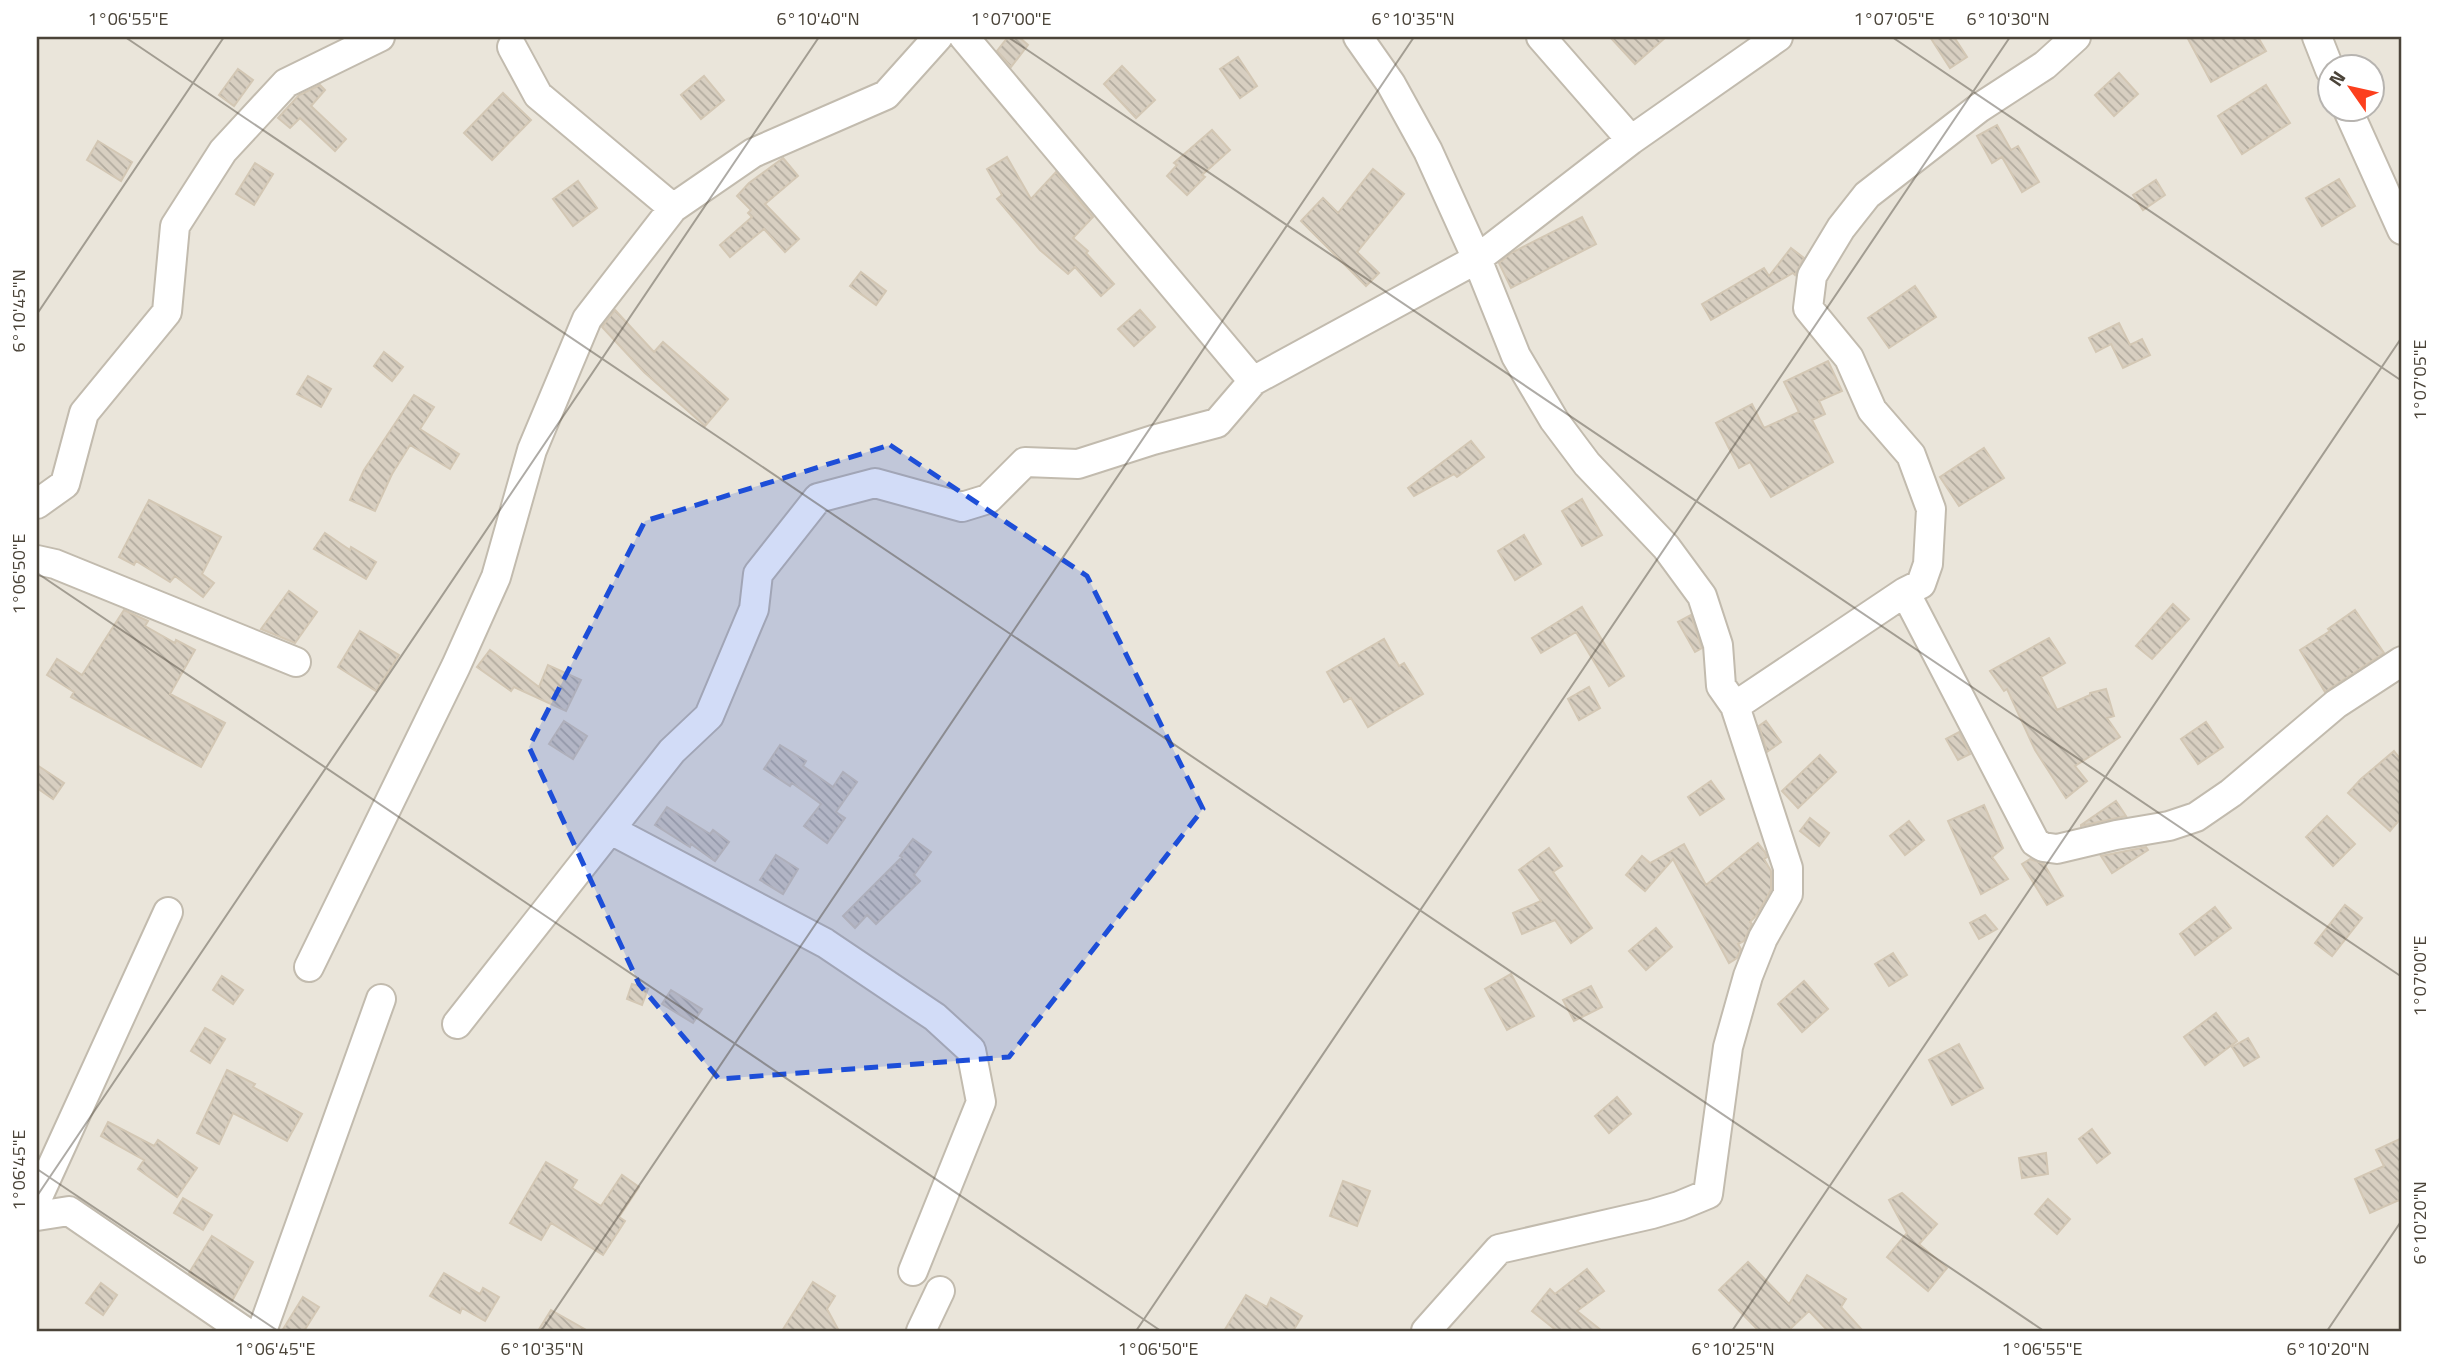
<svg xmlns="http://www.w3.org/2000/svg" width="2439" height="1368" viewBox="0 0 2439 1368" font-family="'Titillium Web',sans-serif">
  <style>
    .residential { fill: #eae5da; fill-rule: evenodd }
    .building { fill: url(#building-back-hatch); stroke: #d3c7b4; stroke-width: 2 }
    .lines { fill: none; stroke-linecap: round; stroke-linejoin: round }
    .minor-casing { stroke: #c2bbae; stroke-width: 32 }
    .minor { stroke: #fff; stroke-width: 28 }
    .marked { fill: #1d4ed8; fill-opacity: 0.2; stroke: #1d4ed8; stroke-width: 5; stroke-dasharray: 14 9; stroke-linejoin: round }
    .ticks { fill: none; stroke: #4b4439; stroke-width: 2; stroke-opacity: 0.45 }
    .neatline { fill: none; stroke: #4b4439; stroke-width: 2.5 }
    .ticks-label { font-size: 18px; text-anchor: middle; fill: #4b4439 }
  </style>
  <defs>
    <pattern id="building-back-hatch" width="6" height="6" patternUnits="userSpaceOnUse" patternTransform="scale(1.75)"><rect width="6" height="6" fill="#d8cfc1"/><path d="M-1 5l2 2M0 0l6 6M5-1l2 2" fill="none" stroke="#b1aa9e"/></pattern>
  </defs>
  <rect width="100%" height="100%" fill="#f6f3ec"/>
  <!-- residential -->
  <path class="residential" d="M37,37H2402V1331H37ZM2330,66H2372V108H2330Z"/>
  <!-- building -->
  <path class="building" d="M1008,37H1019L1028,45L1011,67L997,51Z
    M1610,37H1666L1635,64Z
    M1930,37H1954L1967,57L1950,68Z
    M2187,37H2258L2266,51L2211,82Z
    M1238,57L1257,86L1240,98L1220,69Z
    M1122,66L1155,100L1136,118L1104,84Z
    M238,69L253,80L234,106L219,95Z
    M2119,73L2138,94L2114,116L2095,95Z
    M704,76L724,100L701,119L681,95Z
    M320,85L325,90L311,106L346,139L335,151L300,118L290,128L278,118L299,95Z
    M2266,85L2290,123L2242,154L2218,116Z
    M503,93L531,120L492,160L464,133Z
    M1997,125L2011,150L2018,146L2039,182L2022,192L2002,157L1992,163L1977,136Z
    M1212,130L1230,150L1202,175L1205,177L1187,195L1167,176L1177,165L1174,163Z
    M98,141L132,162L121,181L87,160Z
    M1007,157L1031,199L1056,172L1093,217L1073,238L1088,251L1086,253L1114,284L1101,296L1075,267L1068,274L1040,250L997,199L1002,195L987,169Z
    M783,158L798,176L765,204L799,239L785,252L764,229L730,257L720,245L752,217L748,213L751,210L737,196L749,183Z
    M255,163L273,174L254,205L236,194Z
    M1373,169L1404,194L1357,252L1379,273L1366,286L1301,221L1323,198L1338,213Z
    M2339,179L2355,206L2322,226L2306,198Z
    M2156,180L2165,195L2143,210L2133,195Z
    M578,181L597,208L573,226L553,199Z
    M1582,217L1596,244L1511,288L1499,263L1511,253Z
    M1791,248L1804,258L1795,275L1793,273L1711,320L1702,304L1764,268L1769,276Z
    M861,272L886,291L876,305L850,286Z
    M1915,286L1936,317L1889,348L1868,318Z
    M615,310L654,352L663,342L728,399L705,426L644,372L602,327Z
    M1140,310L1155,327L1134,346L1118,329Z
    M2119,323L2130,345L2142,339L2150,355L2123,368L2111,344L2096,352L2089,338Z
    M384,352L403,367L392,381L374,366Z
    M1828,361L1842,391L1819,401L1825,414L1812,420L1833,462L1771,497L1750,462L1739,468L1716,423L1752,404L1764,428L1799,412L1784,382Z
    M308,376L331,389L321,407L297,394Z
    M414,395L434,407L420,429L459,454L450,469L410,445L392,474L375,511L350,500L364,470Z
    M1471,441L1484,457L1457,477L1454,474L1414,496L1408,488Z
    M1984,448L2004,478L1959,506L1940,477Z
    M1582,499L1602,535L1582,546L1562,511Z
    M149,500L221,537L202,574L214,583L203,597L175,576L170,582L136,561L134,565L119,557Z
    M325,533L350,550L351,547L376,562L366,579L314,549Z
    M1524,535L1541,564L1515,580L1498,551Z
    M289,591L317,612L295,643L261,629Z
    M2173,604L2189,619L2152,659L2136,646Z
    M1582,607L1624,676L1609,686L1576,632L1541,653L1532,638Z
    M124,610L148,621L145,626L175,643L176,640L195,650L170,694L225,723L201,767L71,697L74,692L47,675L57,659L82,675Z
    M2355,610L2384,653L2325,692L2300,650L2330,631L2328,629Z
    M1691,615L1702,648L1695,652L1678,622Z
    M360,631L399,655L376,691L338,667Z
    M2049,638L2065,663L2041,677L2057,710L2090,695V693L2106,689L2114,716L2107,718L2120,737L2075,766L2087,781L2066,798L2035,750L2007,689L2004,691L1990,671Z
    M1384,639L1399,666L1404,663L1423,694L1368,727L1351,698L1344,702L1327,672Z
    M490,650L539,687L548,665L581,680L566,711L514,687L511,691L477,667Z
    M1589,687L1600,708L1579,720L1568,699Z
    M564,721L587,736L573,759L549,744Z
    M1766,721L1781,742L1767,752L1759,726Z
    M2206,722L2223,747L2198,764L2181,739Z
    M1959,732L1970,754L1958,760L1946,739Z
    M780,745L806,761L803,766L833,787L843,772L857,782L836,812L845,818L827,843L804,826L821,804L792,783L790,786L764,769Z
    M2394,751L2402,761V817L2390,831L2348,793L2361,779Z
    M1820,755L1836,772L1798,808L1782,791Z
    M37,765L64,783L53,799L37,788Z
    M1711,781L1724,799L1700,815L1688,797Z
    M2116,801L2126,816L2081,826V825Z
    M1984,805L2003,848L1992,857L2008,879L1981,894L1948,821Z
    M667,807L710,834L713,830L729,842L715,861L691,844L690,847L655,825Z
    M2327,816L2355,844L2333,866L2306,837Z
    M1810,818L1829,833L1819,846L1800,831Z
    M1909,821L1924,840L1905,855L1890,836Z
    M913,839L931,852L914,875L920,881L876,924L867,915L855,928L843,916L902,857L900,856Z
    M1758,843L1765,852L1767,857L1764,859L1771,871V890L1756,916L1750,922L1752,924L1744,941L1738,944L1741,949L1737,958L1729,963L1673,859L1645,891L1626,875L1642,856L1650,863L1684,844L1706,885Z
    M2146,847L2148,850L2112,873L2101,856Z
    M1549,848L1562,866L1553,872L1592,928L1571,943L1555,920L1522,934L1513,913L1541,901L1519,870Z
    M776,855L798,869L783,894L760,880Z
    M2030,859L2044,864L2063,896L2047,905L2022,864Z
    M2345,905L2362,918L2332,956L2315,943Z
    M2215,907L2231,928L2195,955L2180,934Z
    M1985,915L1997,929L1979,939L1970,923Z
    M1656,928L1672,947L1646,970L1629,951Z
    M1893,953L1907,975L1889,986L1875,964Z
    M1511,974L1534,1016L1507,1030L1485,989Z
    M222,976L243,990L233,1004L213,990Z
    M1804,981L1828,1009L1802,1032L1778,1004Z
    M632,984L648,989L642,1005L627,999Z
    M1591,986L1602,1007L1574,1021L1563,1000Z
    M671,990L702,1009L693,1023L662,1004Z
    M2216,1013L2237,1041L2205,1065L2184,1037Z
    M205,1028L225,1039L210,1063L191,1051Z
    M2248,1038L2259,1057L2244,1066L2232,1047Z
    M1959,1044L1983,1088L1952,1105L1929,1060Z
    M227,1070L255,1084L253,1087L302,1114L287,1141L233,1113L219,1144L197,1133Z
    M1617,1097L1631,1114L1609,1133L1595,1116Z
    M108,1122L154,1146L158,1140L197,1168L177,1197L138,1169L144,1160L101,1136Z
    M2092,1129L2110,1153L2097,1163L2079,1139Z
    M2402,1138V1206L2399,1200L2370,1213L2355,1179L2384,1166L2376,1150Z
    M2046,1153L2048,1174L2022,1178L2019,1158Z
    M546,1162L577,1180L572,1188L601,1206L622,1175L639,1187L619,1217L625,1221L603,1255L551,1223L541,1240L510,1223Z
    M1343,1181L1370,1191L1357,1226L1330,1216Z
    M1902,1193L1937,1224L1919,1244L1947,1268L1928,1291L1887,1257L1907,1233L1889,1200Z
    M183,1198L212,1215L203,1230L174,1213Z
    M2048,1199L2070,1219L2057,1234L2035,1214Z
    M212,1236L253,1262L232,1301L189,1273Z
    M1748,1262L1789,1304L1807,1275L1846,1299L1841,1307L1863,1331H1828L1809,1311L1788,1331H1759L1719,1290Z
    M1587,1269L1604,1291L1577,1311L1602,1331H1557L1532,1311L1550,1289L1555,1294Z
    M444,1273L480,1294L483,1288L499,1297L485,1321L462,1308L460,1313L430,1296Z
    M813,1282L835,1296L827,1309L839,1331H782Z
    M101,1283L117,1295L103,1315L86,1303Z
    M1246,1295L1267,1307L1271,1298L1302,1316L1293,1331H1224Z
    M303,1297L319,1307L304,1331H282Z
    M551,1310L588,1331H538Z"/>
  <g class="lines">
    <!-- minor casing -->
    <g class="minor-casing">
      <path id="minor" d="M964,37L1253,381
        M1358,37L1391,84L1428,151L1477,259L1516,356L1554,420L1587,464L1666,547L1702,596L1718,645L1721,686L1735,706L1788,868V894L1763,938L1748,976L1728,1047L1708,1194L1679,1206L1652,1214L1499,1249L1426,1331
        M1541,37L1631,140
        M2076,37L2045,65L1979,108L1867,195L1841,228L1812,276L1808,308L1849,358L1872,410L1911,455L1931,509L1928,564L1921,584L1905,592L2035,842L2043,847L2057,849L2116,835L2169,826L2196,817L2231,793L2336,704L2402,661
        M2317,37L2330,70
        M512,47L538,95L673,208
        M2347,108L2402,230
        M37,504L65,484L84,413L167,312L175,226L223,151L286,83L380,37
        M37,560L55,564L296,662
        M1735,706L1905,592
        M611,830L825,943L935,1017L971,1050L981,1102L913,1271
        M309,967L456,666L496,577L532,450L587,319L673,208L753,153L886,95L938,37
        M457,1024L672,751L709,716L754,609L758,574L818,498L875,483L962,507L988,499L1025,462L1078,464L1153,440L1217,423L1253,381L1477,259L1631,140L1778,37
        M37,1199L168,912
        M37,1216L69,1211L244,1331
        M262,1331L381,999
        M921,1331L940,1291"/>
    </g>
    <!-- minor -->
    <use href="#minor" class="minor"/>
  </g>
  <!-- marked area -->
  <path class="marked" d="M890,445L1087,576L1203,809L1009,1057L719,1079L639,984L529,747L645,521Z"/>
  <!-- ticks -->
  <path class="ticks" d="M125,37L2044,1331M1008,37L2402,977M1892,37L2402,381M37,314L224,37M37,573L1161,1331M37,1169L278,1331M37,1196L819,37M541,1331L1414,37M1136,1331L2010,37M1732,1331L2402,337M2327,1331L2402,1220"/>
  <!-- border -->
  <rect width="2439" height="1368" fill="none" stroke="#ffffff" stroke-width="77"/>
  <!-- north arrow -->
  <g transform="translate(2351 88) rotate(304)"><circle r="33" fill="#ffffff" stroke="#b7b4b0" stroke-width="2"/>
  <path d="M0-5L12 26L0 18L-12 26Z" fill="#fc3f1d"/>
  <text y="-10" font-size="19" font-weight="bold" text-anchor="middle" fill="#4b4439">N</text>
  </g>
  <rect x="38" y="38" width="2362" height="1292" class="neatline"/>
  <g class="ticks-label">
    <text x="128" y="25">1°06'55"E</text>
    <text x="818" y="25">6°10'40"N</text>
    <text x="1011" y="25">1°07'00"E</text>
    <text x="1413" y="25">6°10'35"N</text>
    <text x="1894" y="25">1°07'05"E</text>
    <text x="2008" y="25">6°10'30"N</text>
    <text transform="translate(19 311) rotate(-90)" y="6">6°10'45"N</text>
    <text transform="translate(2420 380) rotate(-90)" y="6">1°07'05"E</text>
    <text transform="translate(19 574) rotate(-90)" y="6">1°06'50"E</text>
    <text transform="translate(2420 976) rotate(-90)" y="6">1°07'00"E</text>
    <text transform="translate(19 1170) rotate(-90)" y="6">1°06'45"E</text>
    <text transform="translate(2420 1223) rotate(-90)" y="6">6°10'20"N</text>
    <text x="275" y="1355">1°06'45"E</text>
    <text x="542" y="1355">6°10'35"N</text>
    <text x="1158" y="1355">1°06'50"E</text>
    <text x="1733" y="1355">6°10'25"N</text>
    <text x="2042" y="1355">1°06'55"E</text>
    <text x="2328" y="1355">6°10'20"N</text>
  </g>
</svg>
